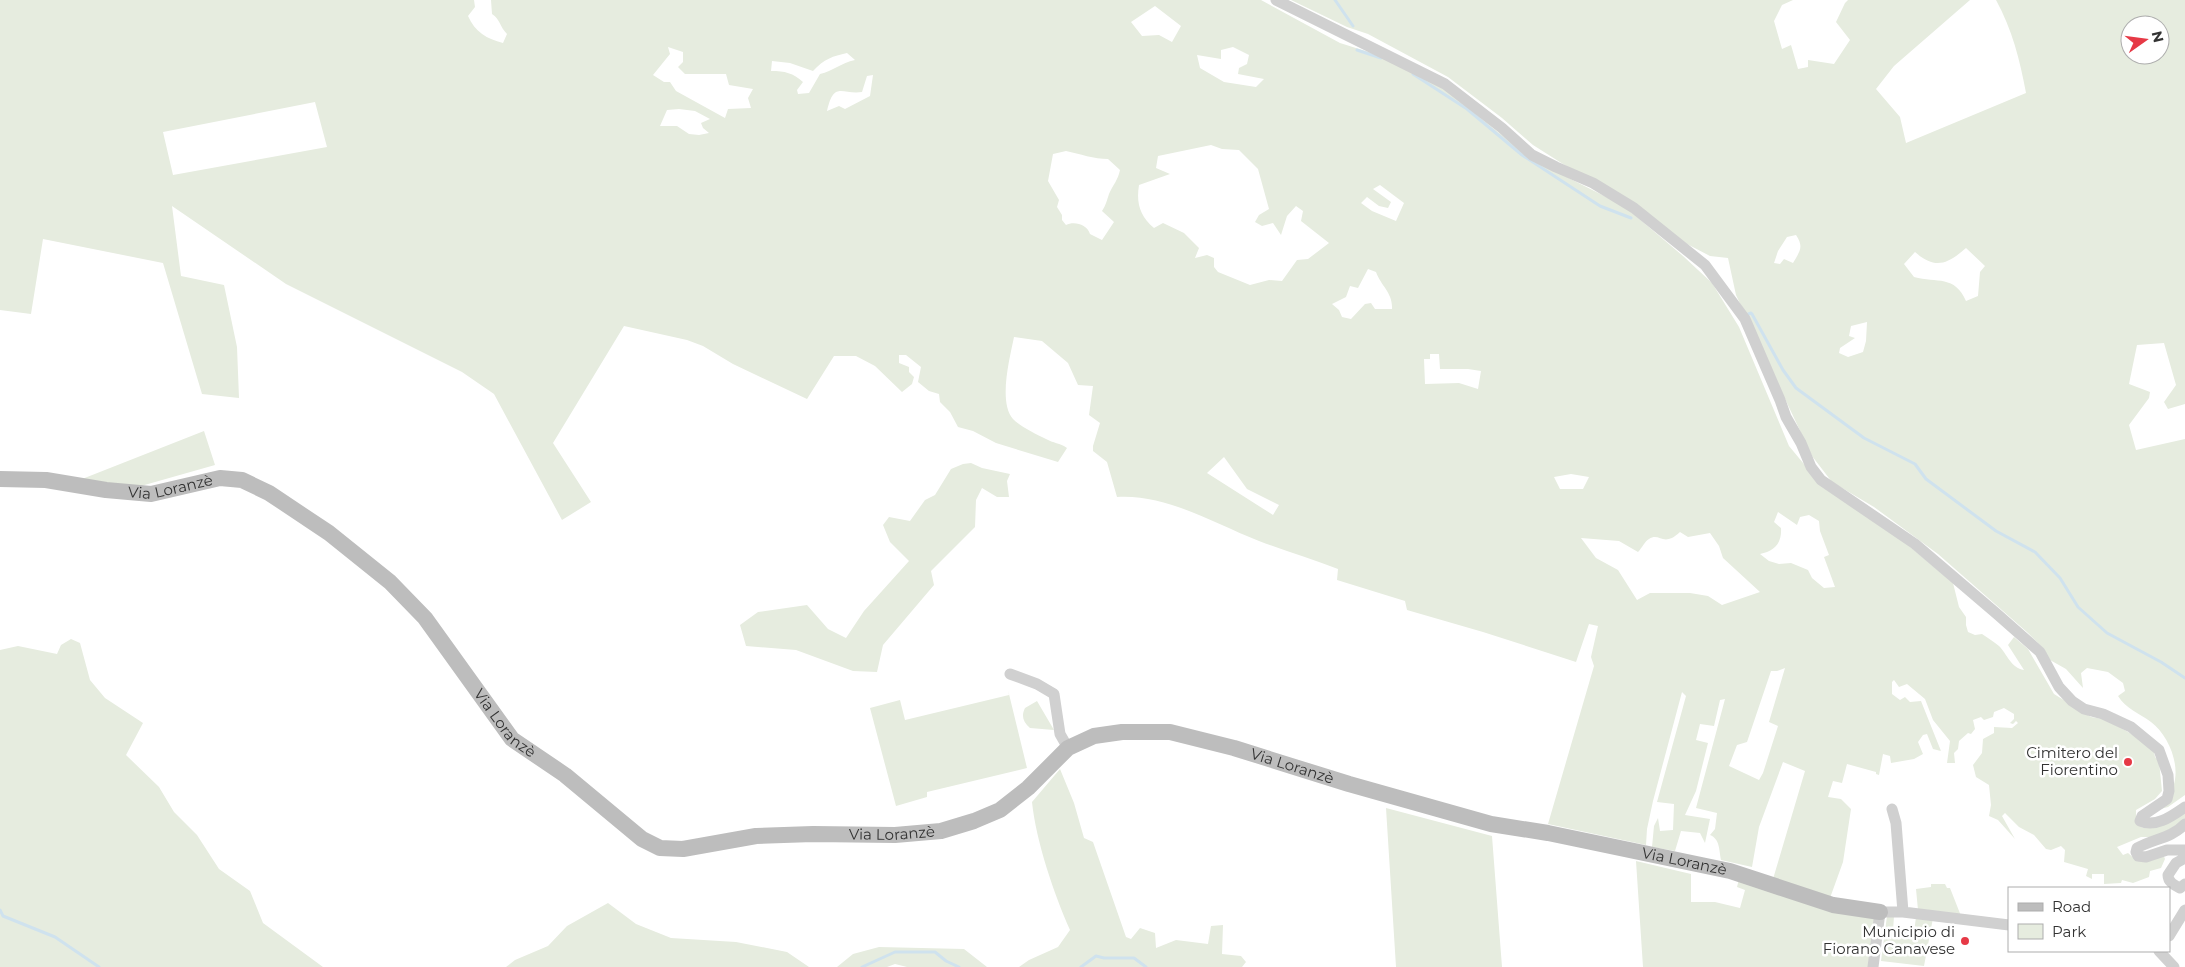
<svg xmlns="http://www.w3.org/2000/svg" width="2185" height="967" viewBox="0 0 2185 967" font-family="Montserrat,sans-serif">
  <style>
    .green { fill: #e6ecdf; fill-rule: evenodd }
    .lines { fill: none; stroke-linecap: round; stroke-linejoin: round }
    .stream { stroke: #cfe2ee; stroke-width: 3 }
    .street { stroke: #d0d0d0; stroke-width: 11 }
    .secondary { stroke: #bdbdbd; stroke-width: 16 }
    .poi-dot { fill: #e63946; stroke: #fff; stroke-width: 2 }
    .labels { text-anchor: middle; stroke-width: 5; stroke-linejoin: round; paint-order: stroke }
    .street-label { font-size: 15px; fill: #333; stroke: #fff }
    .poi-label { font-size: 15px; fill: #333; stroke: #fff; text-anchor: end }
  </style>
  <rect width="100%" height="100%" fill="#fff"/>
  <!-- green -->
  <path class="green" d="M0,0H474L475,7L468,16C475,32 487,39 503,43L507,34C500,27 500,19 492,14L491,0H1261L1340,43L1394,60L1442,87L1533,160L1624,206L1683,256L1712,283L1739,327L1789,446L1823,487L1908,545L1953,583L1959,607L1966,617V625L1968,632L1975,635L1982,634C1988,638 1994,642 1999,646C2007,654 2011,668 2024,670L2008,645L2014,637L2028,649L2054,694L2091,717L2108,720L2153,747L2155,757L2159,761L2162,791L2155,799L2136,810V822L2141,827L2145,828L2185,812V820L2156,837H2141L2117,847L2123,855L2128,853L2137,861L2163,854L2165,859L2161,868L2150,871L2149,877L2133,883L2122,880L2121,883L2104,884V874H2092V879L2086,876L2088,869L2064,862L2065,850L2061,846L2051,850L2046,849L2034,835L2019,827L2005,813L2002,816L2015,839L1998,820L1989,816L1991,805L1989,785L1976,777L1973,765L1982,753L1983,739L1994,733V727L2012,728L2018,723L2016,721L2013,724L2010,723L2014,719V714L2004,708L1994,712L1993,717L1984,720L1981,717L1973,720L1975,729L1971,734L1968,733L1959,741L1958,749L1954,753L1955,763H1947L1950,741L1933,720L1925,699L1907,684L1899,687L1894,680L1892,682V694L1900,700L1905,697L1910,702L1921,701L1941,751L1933,749L1927,734L1923,735L1918,742L1923,754L1914,759L1891,763L1890,756L1883,754L1879,775L1876,774V772L1847,764L1842,783L1833,781L1828,797L1841,799L1851,809L1843,862L1830,898L1773,879L1805,771L1783,762L1759,827L1752,867L1721,860C1719,850 1720,839 1710,835L1715,829L1717,813L1696,808L1725,699L1720,700L1714,726L1700,724L1696,740L1708,743L1696,791L1685,815L1710,819L1705,843L1700,833L1681,831L1675,851L1652,847L1654,826L1658,818L1660,831L1673,830L1674,804L1657,802L1686,696L1682,692L1653,801L1647,829L1646,845L1548,824L1594,666L1591,657L1598,626L1589,624L1576,662L1483,632L1407,610L1405,601L1337,580L1338,569C1312,559 1285,551 1259,541C1213,523 1167,494 1117,497L1107,462L1093,451V446L1100,423L1089,415L1093,386L1078,385L1068,363L1042,341L1014,337C1010,357 998,402 1013,419C1021,427 1036,434 1046,439C1053,443 1060,443 1067,448L1058,462L996,443L973,431L958,427L950,412L940,402L939,394L929,391L918,382L921,367L906,355H899V363L909,367V372L914,377L912,384L902,392L875,366L856,356H834L807,399L733,364L703,346L687,340L624,326L553,443L591,502L562,520L494,394L462,372L286,284L172,206L181,276L224,285L237,347L239,398L202,394L163,263L43,239L31,314L0,310ZM1155,6L1181,26L1172,42L1159,35L1142,36L1131,22ZM668,47L683,52V62L678,67L685,74H726L729,85L753,89L748,98L751,108L728,109L725,118L676,91L670,82H664L653,75L670,54ZM1233,47L1249,55L1247,64L1239,68L1238,74L1264,79L1256,87L1224,82L1200,68L1197,55L1221,59V50ZM847,53L855,60C841,63 833,71 820,74L809,93L798,94L797,90L803,82C793,73 785,71 771,71L772,61L790,63L813,71C824,59 833,56 847,53ZM873,75L870,96L845,109L839,106L827,111C834,80 842,95 862,92L867,76ZM315,102L327,147L173,175L163,132ZM679,109L695,111L710,119L701,123L703,128L709,133L699,135L689,134L677,126H660L667,110ZM1211,145L1222,149L1239,150L1258,169L1269,209L1259,215L1255,222L1262,226L1273,223L1281,235L1287,216L1296,206L1303,211L1301,221L1329,243L1308,259L1297,260L1282,281L1269,280L1250,285L1218,272L1214,267V258L1207,255L1195,258L1199,248L1184,233L1163,223L1154,228C1140,216 1136,203 1139,185L1170,174L1156,168L1158,156ZM1066,151C1080,154 1094,159 1108,159L1120,170C1118,180 1113,185 1109,194C1107,200 1106,205 1102,211L1114,222L1102,240L1090,234C1087,224 1074,221 1066,225L1062,220V215L1057,207L1059,200L1048,181L1053,154ZM1380,185L1404,203L1396,221L1372,211L1361,203L1367,197L1379,206L1388,208L1391,202L1373,189ZM1368,269L1376,272C1381,286 1393,293 1392,309H1375L1371,303L1365,304L1351,319L1342,317L1339,310L1332,304L1346,297L1350,286L1358,288ZM1430,354H1439L1440,369H1468L1481,371L1478,389L1459,383L1425,384L1424,359H1430ZM1224,457L1247,489L1279,505L1273,515L1207,473ZM1571,474L1589,477L1583,489H1560L1554,477ZM1778,512L1797,525L1800,517L1809,515L1819,521L1820,531L1829,555L1824,557L1835,587L1824,588L1812,578L1808,570L1791,563L1779,564L1769,561L1760,554C1774,551 1782,544 1781,528L1774,522ZM1680,532L1688,537L1710,533L1719,546L1723,558L1760,592L1722,605L1708,596L1690,593H1650L1637,600L1618,570L1596,558L1581,538L1619,541L1638,552C1642,548 1645,541 1649,539C1660,532 1663,548 1680,532ZM1785,668L1769,722L1778,726L1763,773L1759,780L1729,766L1737,745L1747,742L1771,671H1777Z
    M1291,0H1793L1782,5L1774,21L1782,49L1791,45L1798,69L1808,67V60L1834,64L1850,40L1836,22L1845,3L1848,0H1970L1894,66L1876,89L1900,117L1906,143L2026,93C2020,60 2012,29 1996,0H2185V404L2168,409L2164,402L2176,385L2164,343L2137,345L2129,384L2150,392L2149,398L2129,425L2136,450L2185,439V795L2168,807L2157,810C2162,803 2171,793 2174,784C2180,763 2168,735 2151,722C2139,713 2126,709 2118,696L2125,691L2123,683L2108,672L2087,668L2081,673L2083,688L2066,669L2050,660L2044,649L2028,633L1938,554L1874,507L1832,482L1812,456L1736,295L1728,258L1710,256L1687,244L1628,199L1563,164L1533,145L1502,118L1448,77L1368,34L1347,27ZM2130,25H2160V55H2130ZM1796,235C1804,247 1800,251 1793,263L1784,259L1780,264L1774,263L1778,251L1787,237ZM1966,248L1985,266L1980,272L1978,296L1966,301C1955,275 1937,283 1914,277L1904,264L1915,252C1935,270 1948,264 1966,248ZM1867,322L1866,341L1863,352L1848,357L1839,353L1840,348L1855,338L1849,336L1851,326Z
    M204,431L215,465L141,486L77,481Z
    M971,463L982,468L1010,474L1007,481L1009,497H997L982,488L976,500L975,527L931,571L934,585L883,645L877,672L853,671L796,650L746,646L740,625L758,612L807,605L828,629L846,638L864,611L909,561L890,542L883,525L889,517L910,521L925,500L935,495L951,469L963,464Z
    M71,639L80,643L90,680L105,698L143,723L126,755L159,787L174,812L197,835L219,869L250,891L263,923L323,967H0V650L18,646L57,654L61,645Z
    M1008,690L1027,768L927,792V797L896,806L870,708L900,700L905,720L1009,695Z
    M1037,701L1054,730L1030,728C1023,722 1021,716 1025,708Z
    M1060,769L1074,803L1084,838L1093,842L1126,937L1131,939L1140,928L1155,933L1156,948L1176,940L1208,944L1211,926L1223,925L1222,954L1241,956L1246,962L1242,967H1019L1029,960L1058,947L1070,930C1054,894 1036,841 1032,802Z
    M1386,808L1492,836L1502,967H1396Z
    M1636,861L1691,874V902H1715L1740,908L1745,890L1737,887L1739,879L1875,914L1868,967H1643Z
    M1931,884H1945L1947,888H1950L1961,916L1918,910L1916,889L1931,887Z
    M608,903L636,924L671,938L736,942L787,952L809,967H506L515,960L548,946L567,926Z
    M1887,916H1894L1893,931L1914,932L1916,917L1933,918L1924,966L1881,961Z
    M879,947L964,949L987,967H907L895,964L887,967H837L853,954Z"/>
  <g class="lines">
    <!-- stream -->
    <path class="stream" d="M1335,0L1353,26
      M1357,50L1381,58
      M1413,74L1467,109L1522,155L1600,206L1631,218
      M1746,315L1751,313L1752,314L1783,370L1796,388L1864,438L1915,464L1926,479L1996,531L2035,552L2060,578L2078,607L2107,633L2161,662L2185,678
      M0,910L3,916L55,937L99,967
      M862,967L895,952H935L946,961L959,967
      M1081,967L1096,956L1104,958H1134L1146,967"/>
    <!-- street -->
    <path class="street" d="M1276,0L1445,84L1502,128L1532,155L1556,167L1593,183L1634,208L1705,265L1745,319L1780,400L1786,417L1801,443L1811,467L1821,480L1915,544L1997,614L2040,652L2059,687L2072,701L2084,709L2103,714L2131,727L2159,750L2168,775L2169,791L2167,799L2142,816L2140,821C2156,828 2172,816 2185,807
      M1010,674L1037,684L1054,694L1060,734L1068,748
      M1892,809L1896,823L1903,912
      M2185,824C2172,838 2153,839 2137,848L2136,852L2138,856L2146,857L2167,850H2185
      M2185,858L2176,863L2168,875C2168,882 2174,885 2180,888L2185,884
      M2169,936L2185,910
      M2159,951L2174,967
      M1873,967L1880,912H1903L2009,925"/>
    <!-- secondary -->
    <path class="secondary" id="s1" d="M0,479L46,480L106,490L151,494L220,478L242,480L269,493L329,533L390,582L425,618L512,739L565,775L642,839L660,848L683,849L756,836L813,834L895,835L941,831L974,821L1000,810L1028,788L1068,748L1094,736L1122,732H1170L1234,748L1349,784L1491,824L1548,833L1730,871L1833,905L1880,912"/>
  </g>
  <!-- markers -->
  <g class="poi-dot">
    <circle cx="2128" cy="762" r="5"/>
    <circle cx="1965" cy="941" r="5"/>
  </g>
  <g class="labels">
    <!-- street labels -->
    <g class="street-label">
      <text dy="5" stroke="none"><textPath href="#s1" startOffset="172">Via Loranzè</textPath></text>
      <text dy="5" stroke="none"><textPath href="#s1" startOffset="608">Via Loranzè</textPath></text>
      <text dy="5" stroke="none"><textPath href="#s1" startOffset="1478">Via Loranzè</textPath></text>
      <text dy="5" stroke="none"><textPath href="#s1" startOffset="1042">Via Loranzè</textPath></text>
      <text dy="5" stroke="none"><textPath href="#s1" startOffset="1882">Via Loranzè</textPath></text>
    </g>
    <!-- poi labels -->
    <g class="poi-label">
      <text x="2118" y="758">Cimitero del<tspan x="2118" dy="17">Fiorentino</tspan></text>
      <text x="1955" y="937">Municipio di<tspan x="1955" dy="17">Fiorano Canavese</tspan></text>
    </g>
  </g>
  <!-- legend -->
  <rect x="2008" y="887" width="162" height="65" fill="#ffffff" stroke="#adadad"/>
  <rect x="2018" y="903" width="25" height="8" fill="#bdbdbd" stroke="#adadad"/>
  <text x="2052" y="912" font-size="15" fill="#333333">Road</text>
  <rect x="2018" y="924" width="25" height="15" fill="#e6ecdf" stroke="#adadad"/>
  <text x="2052" y="937" font-size="15" fill="#333333">Park</text>
  <!-- north arrow -->
  <g transform="translate(2145 40) rotate(76)"><circle r="24" fill="#ffffff" stroke="#adadad"/>
  <path d="M0-4L9 19L0 12L-9 19Z" fill="#e63946"/>
  <text y="-8" font-size="14" font-weight="bold" text-anchor="middle" fill="#333333">N</text>
  </g>
</svg>
